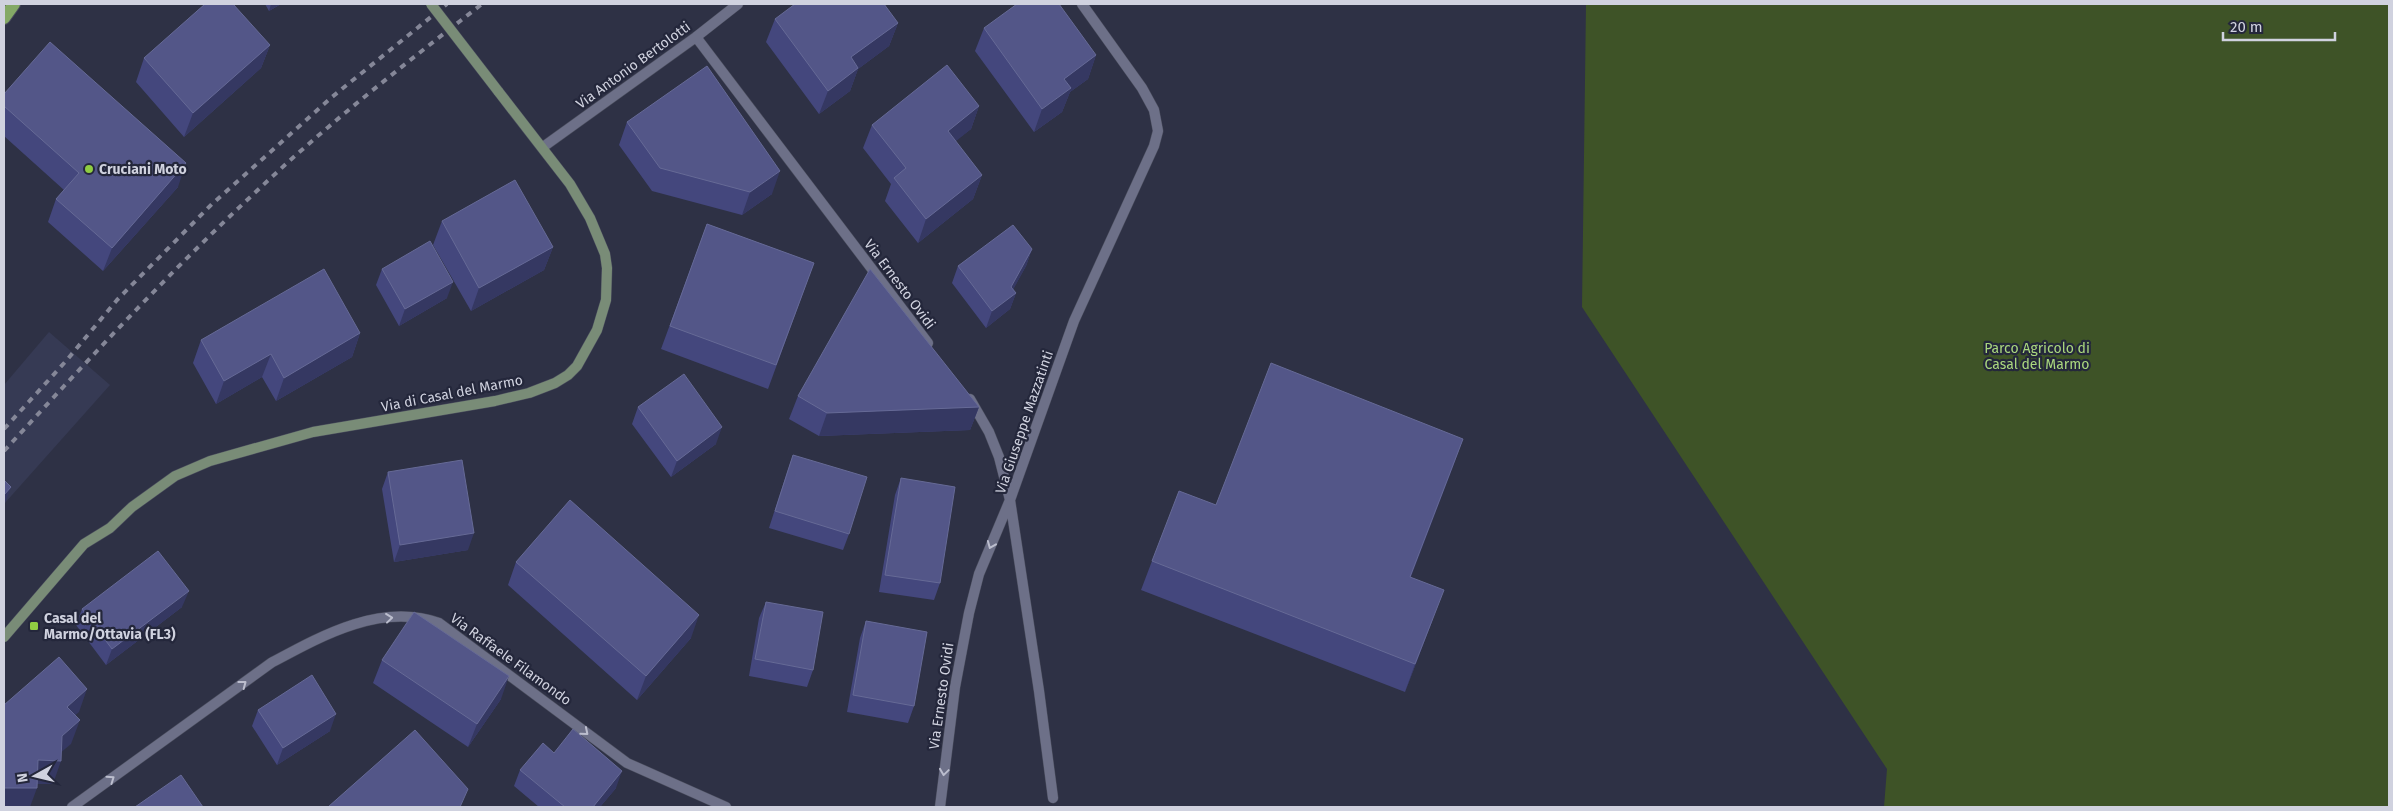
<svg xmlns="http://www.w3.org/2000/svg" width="2393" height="811" viewBox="0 0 2393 811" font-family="'Fira Sans',sans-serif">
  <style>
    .built { fill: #363a54 }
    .green { fill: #3e5327 }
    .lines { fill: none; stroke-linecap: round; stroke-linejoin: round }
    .minor-casing { stroke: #4a4d5d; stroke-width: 11 }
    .secondary-casing { stroke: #4a4d5d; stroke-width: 11 }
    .primary-casing { stroke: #4a4d5d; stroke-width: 14 }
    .minor { stroke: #6d7088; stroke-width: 10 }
    .secondary { stroke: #798c77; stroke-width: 10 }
    .primary { stroke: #84a966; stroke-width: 12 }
    .rail { stroke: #858798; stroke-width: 4; stroke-dasharray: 6 6; stroke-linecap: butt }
    .secondary-bridge-casing { stroke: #4a4d5d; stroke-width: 11; stroke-linecap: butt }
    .secondary-bridge { stroke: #798c77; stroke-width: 10 }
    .wall { fill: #44477d }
    .shaded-wall { fill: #353862 }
    .building { fill: #535688; stroke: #666a96 }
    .oneway { stroke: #bcbece }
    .poi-dot { fill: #8fcd42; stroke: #24273b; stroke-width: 2 }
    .labels { text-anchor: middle; stroke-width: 4.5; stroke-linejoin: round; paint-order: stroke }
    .street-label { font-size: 14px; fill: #d0d2df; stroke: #24273b }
    .poi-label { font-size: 14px; font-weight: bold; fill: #d0d2df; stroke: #24273b; text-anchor: start }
    .park-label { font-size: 14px; fill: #aad77e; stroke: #24273b }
  </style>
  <rect width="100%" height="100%" fill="#2e3145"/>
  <!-- built -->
  <path class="built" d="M49,332L110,385L4,504V385Z"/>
  <!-- green -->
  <path class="green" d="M1586,4H2389V807H1884L1887,769L1582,307Z"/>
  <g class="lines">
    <!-- minor casing -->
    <g class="minor-casing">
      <path id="minor" d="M696,37L928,343
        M543,147L696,37L738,4
        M1053,798L1039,691L1010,500L1074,321L1154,146L1158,131L1154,110L1142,88L1082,4
        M72,807L271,663C321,636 381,602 439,623L627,763L726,807
        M940,807L955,687L969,613L979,574L1010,500L999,457L989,432L970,399"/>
    </g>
    <!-- secondary casing -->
    <g class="secondary-casing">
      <path id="secondary" d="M4,637L84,544L110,528L132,507L175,476L210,461L313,432L495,401L529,393L555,383L568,375L577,366L597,330L606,300L607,268L605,254L590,218L570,184L498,91"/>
    </g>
    <!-- primary casing -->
    <g class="primary-casing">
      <path id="primary" d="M4,18L14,4"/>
    </g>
    <!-- minor -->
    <use href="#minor" class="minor"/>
    <!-- secondary -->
    <use href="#secondary" class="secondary"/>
    <!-- primary -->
    <use href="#primary" class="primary"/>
    <!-- rail -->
    <path class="rail" d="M4,429L66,361L117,300L212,204L332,97L447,4
      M4,451C87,361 170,271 260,188C330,122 406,63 482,4"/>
    <!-- secondary-bridge casing -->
    <g class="secondary-bridge-casing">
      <path id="secondary-bridge" d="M431,4L498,91"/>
    </g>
    <!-- secondary-bridge -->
    <use href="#secondary-bridge" class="secondary-bridge"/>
  </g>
  <!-- wall -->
  <path class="wall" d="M265,4H281L269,11Z
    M775,19L898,23L889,46L858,69L850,91L819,114L766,42Z
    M984,28L1096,55L1088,79L1070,92L1062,112L1034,132L975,51Z
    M270,45L261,68L184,137L136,82L144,58Z
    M4,94L178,187L103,271L48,222L56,199L64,190L4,136Z
    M979,106L971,129L955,141L982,175L973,199L918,243L885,201L891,184L863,148L872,125Z
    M627,122L772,194L742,215L652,191L619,145Z
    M442,221L553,247L544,270L471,311L433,245Z
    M707,224L814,263L768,389L661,349Z
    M1032,249L1026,266L1013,289L1016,293L1010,309L986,328L952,283L958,266Z
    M382,269L447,298L399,326L376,285Z
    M360,333L352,357L276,401L262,377L216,404L193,363L201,340Z
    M798,396L979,407L970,430L819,436L789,419Z
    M638,407L716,444L671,477L632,424Z
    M1463,439L1410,577L1433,619L1405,692L1141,590L1152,561L1216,505Z
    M793,455L849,534L843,550L769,528L787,472Z
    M388,472L468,550L394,562L382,489Z
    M901,478L940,583L934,600L879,592L895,495Z
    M516,562L691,638L637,700L508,585Z
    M766,602L813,670L807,687L749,676L759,618Z
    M182,607L106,665L76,625L82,609Z
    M866,621L914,706L908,723L847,712L860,638Z
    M382,660L501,699L468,747L373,683Z
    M258,710L330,731L277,765L252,726Z
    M554,753L616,788L600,807H539L514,786L520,770Z"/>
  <!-- shaded-wall -->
  <path class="shaded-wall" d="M271,4H281L269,11Z
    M898,23L889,46L858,69L850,91L819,114L828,91L851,57Z
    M270,45L261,68L184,137L193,113Z
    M1096,55L1088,79L1070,92L1062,112L1034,132L1042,109L1064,79Z
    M979,106L971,129L939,155L948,131Z
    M186,163L178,187L103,271L112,248Z
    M780,171L772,194L742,215L750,192Z
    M982,175L973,199L918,243L926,219Z
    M553,247L544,270L471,311L479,288Z
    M1032,249L1026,266L1008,299L1016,293L1010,309L986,328L992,311L1011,287Z
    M453,282L447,298L399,326L405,309Z
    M360,333L352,357L276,401L284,378Z
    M271,354L262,377L216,404L224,381Z
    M979,407L970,430L819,436L827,413Z
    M722,427L716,444L671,477L677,461Z
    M1463,439L1453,467L1400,606L1410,577Z
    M11,487L5,503L4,504V495Z
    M474,533L468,550L394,562L400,545Z
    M1444,590L1433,619L1405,692L1415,664Z
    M189,591L182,607L106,665L112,649Z
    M699,615L691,638L637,700L646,676Z
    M509,676L501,699L468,747L477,724Z
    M87,689L79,712L59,730L67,707Z
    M336,714L330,731L277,765L283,748Z
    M80,720L71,744L53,759L62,736Z
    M38,760L61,761L53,784H29Z
    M622,771L616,788L600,807H593Z
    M4,788H37L30,807H4Z"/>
  <!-- building -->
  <path class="building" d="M205,4H233L270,45L193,113L144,58Z
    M795,4H884L898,23L851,57L858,68L828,91L775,19Z
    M1017,4H1059L1096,55L1064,79L1071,88L1042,109L984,28Z
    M50,42L186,163L112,248L56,199L79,173L4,106V94Z
    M947,65L979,106L948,131L982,175L926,219L894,178L906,168L872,125Z
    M707,66L780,171L750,192L660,168L627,122Z
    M515,180L553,247L479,288L442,221Z
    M707,224L814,263L776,365L670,326Z
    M1013,225L1032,249L1011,287L1016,293L992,311L958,266Z
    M430,241L453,282L405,309L382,269Z
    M324,269L360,333L284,378L271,354L224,381L201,340Z
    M870,269L979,407L827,413L798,396Z
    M1271,363L1463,439L1410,577L1444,590L1415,664L1152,561L1179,491L1216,505Z
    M684,374L722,427L677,461L638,407Z
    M793,455L867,477L849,534L775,511Z
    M462,460L474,533L400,545L388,472Z
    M901,478L955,487L940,583L885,575Z
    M4,480L11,487L4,495Z
    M570,500L699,615L646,676L516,562Z
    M158,551L189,591L112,649L82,609Z
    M766,602L823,612L813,670L755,659Z
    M414,612L509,676L477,724L382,660Z
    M866,621L927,632L914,706L853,695Z
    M59,657L87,689L67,707L80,720L62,736L61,761L38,760L37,788H4V705Z
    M312,675L336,714L283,748L258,710Z
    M573,729L622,771L593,807H565L520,770L543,743L554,753Z
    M415,730L468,789L460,807H328Z
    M181,775L203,807H135Z"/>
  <!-- one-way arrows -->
  <defs><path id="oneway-chevron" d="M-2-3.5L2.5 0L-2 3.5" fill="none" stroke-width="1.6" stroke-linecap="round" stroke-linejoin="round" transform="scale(1.25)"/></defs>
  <g class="oneway">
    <use href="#oneway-chevron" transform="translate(991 545) rotate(112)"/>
    <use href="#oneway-chevron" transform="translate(389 618) rotate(-6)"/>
    <use href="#oneway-chevron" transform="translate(243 684) rotate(-37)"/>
    <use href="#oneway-chevron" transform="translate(585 732) rotate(40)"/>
    <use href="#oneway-chevron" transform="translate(944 772) rotate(98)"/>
    <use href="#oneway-chevron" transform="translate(111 779) rotate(-35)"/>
  </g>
  <!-- markers -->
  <g class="poi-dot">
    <circle cx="89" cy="169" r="5"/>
    <rect x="29" y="621" width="10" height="10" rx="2.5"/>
  </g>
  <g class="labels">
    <!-- street labels -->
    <g class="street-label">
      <text transform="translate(633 65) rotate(-36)" y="5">Via Antonio Bertolotti</text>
      <text transform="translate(900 284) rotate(53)" y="5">Via Ernesto Ovidi</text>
      <text transform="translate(452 393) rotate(-11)" y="5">Via di Casal del Marmo</text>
      <text transform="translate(1024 422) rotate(-71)" y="5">Via Giuseppe Mazzatinti</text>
      <text transform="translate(511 659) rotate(36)" y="5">Via Raffaele Filamondo</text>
      <text transform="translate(941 696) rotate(-82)" y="5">Via Ernesto Ovidi</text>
    </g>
    <!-- poi labels -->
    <g class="poi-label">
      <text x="99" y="174">Cruciani Moto</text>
      <text x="44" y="623">Casal del<tspan x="44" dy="16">Marmo/Ottavia (FL3)</tspan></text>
    </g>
    <!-- park labels -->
    <g class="park-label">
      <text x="2037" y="353">Parco Agricolo di<tspan x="2037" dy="16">Casal del Marmo</tspan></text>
    </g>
  </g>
  <!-- border -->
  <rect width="2393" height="811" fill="none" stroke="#d0d2df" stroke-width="10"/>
  <!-- north arrow -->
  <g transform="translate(35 776) rotate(262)" stroke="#24273b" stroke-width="4" paint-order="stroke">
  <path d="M0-4L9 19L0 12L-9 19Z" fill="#d0d2df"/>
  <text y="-8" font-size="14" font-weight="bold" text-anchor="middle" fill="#d0d2df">N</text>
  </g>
  <!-- scale -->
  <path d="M2223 32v8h112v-8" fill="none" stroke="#d0d2df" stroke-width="2.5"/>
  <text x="2230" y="32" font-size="15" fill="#d0d2df" stroke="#24273b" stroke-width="4" paint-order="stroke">20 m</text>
</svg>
